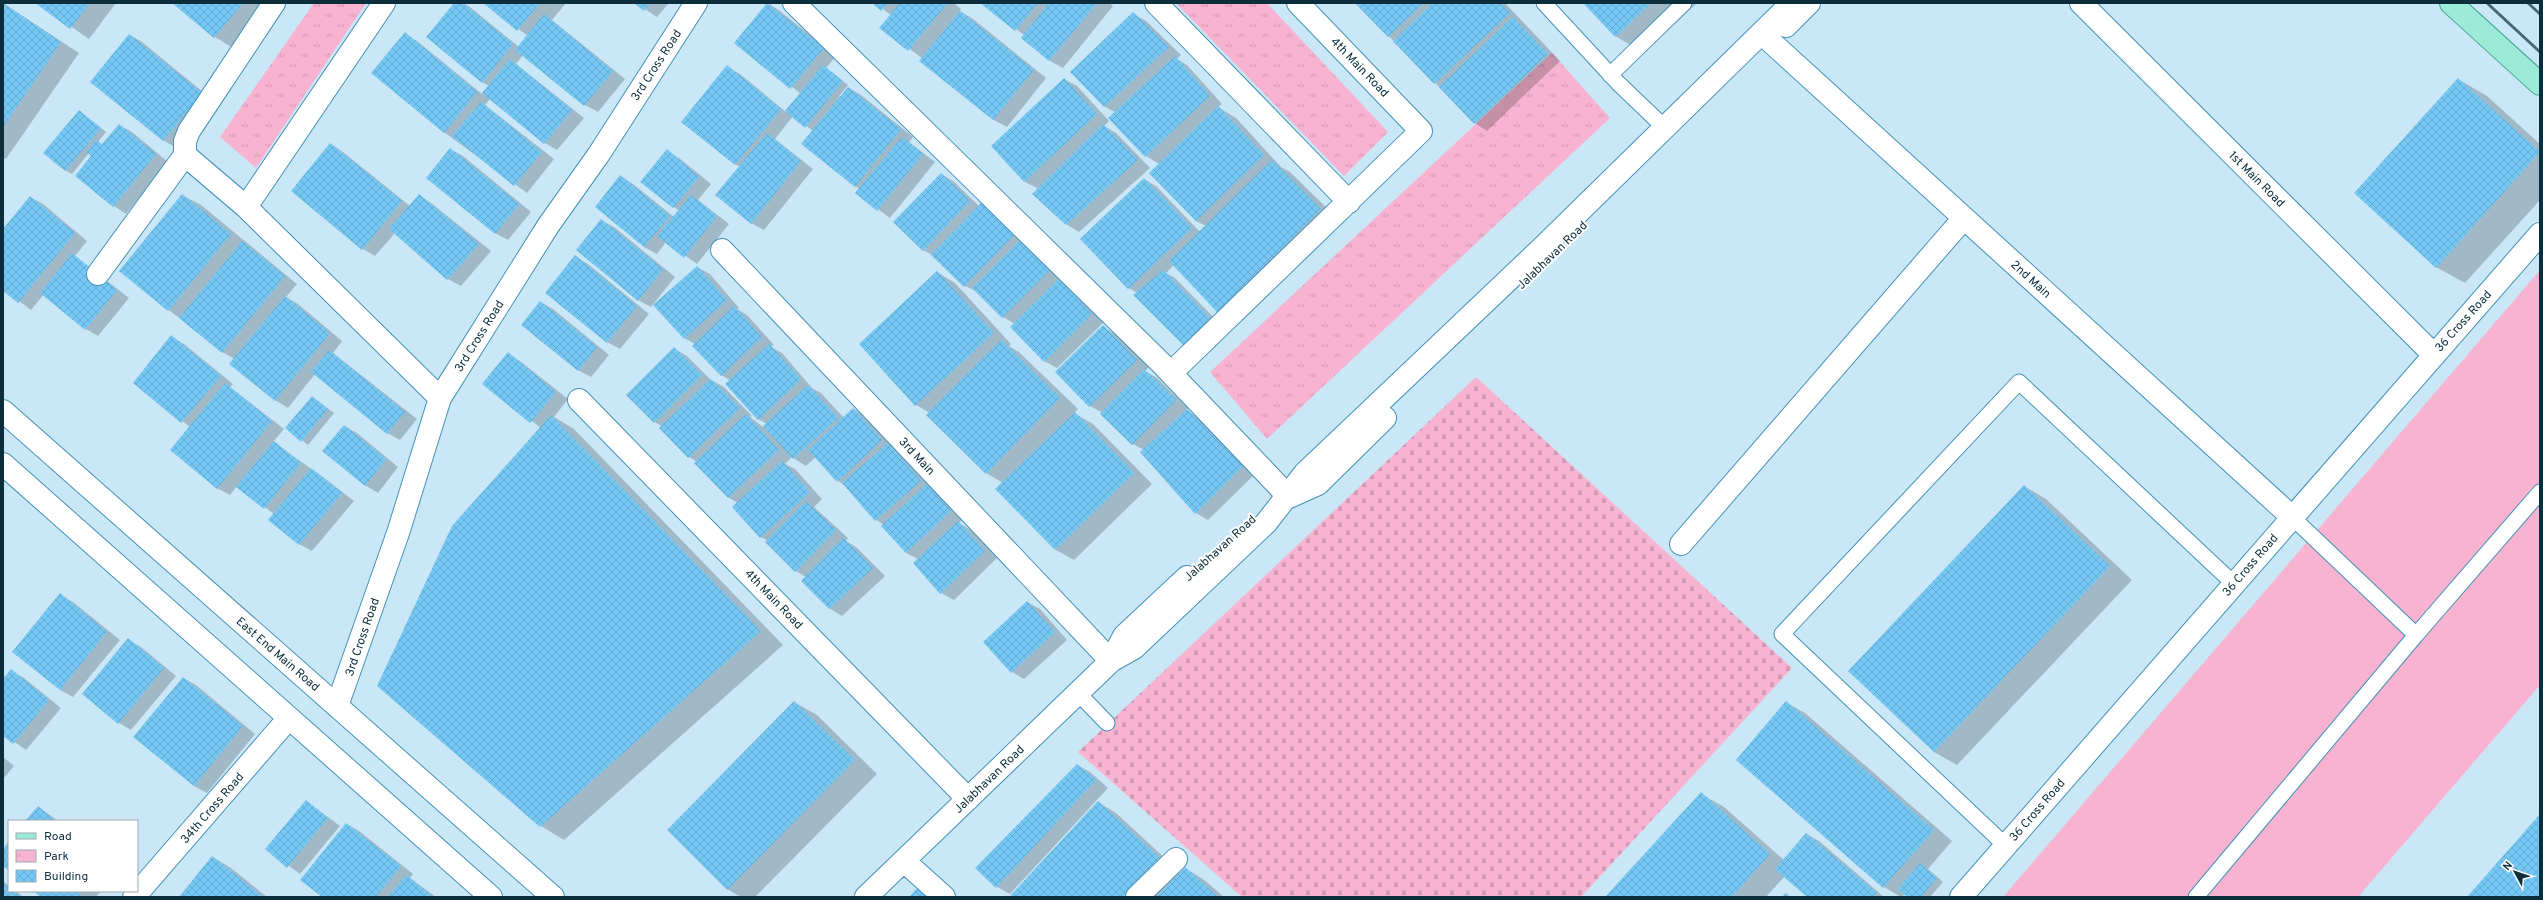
<svg xmlns="http://www.w3.org/2000/svg" width="2543" height="900" viewBox="0 0 2543 900" font-family="Overpass,sans-serif">
  <style>
    .green { fill: #f7b3cf }
    .cemetery { fill: url(#cemetery-stones) }
    .park { fill: url(#park-tufts) }
    .shadow { fill: #0003 }
    .building { fill: url(#building-cross-hatch) }
    .lines { fill: none; stroke-linecap: round; stroke-linejoin: round }
    .lane-casing { stroke: #4391b7; stroke-width: 17 }
    .street-casing { stroke: #4391b7; stroke-width: 24 }
    .secondary-casing { stroke: #4391b7; stroke-width: 24 }
    .primary-casing { stroke: #3ea08f; stroke-width: 24 }
    .lane { stroke: #fff; stroke-width: 15 }
    .street { stroke: #fff; stroke-width: 22 }
    .secondary { stroke: #fff; stroke-width: 22 }
    .primary { stroke: #9cebd6; stroke-width: 22 }
    .rail { stroke: #476777; stroke-width: 3 }
    .labels { text-anchor: middle; stroke-width: 4; stroke-linejoin: round; paint-order: stroke }
    .street-label { font-size: 12px; fill: #0b2d3c; stroke: #fff }
  </style>
  <defs>
    <pattern id="cemetery-stones" width="16" height="16" patternUnits="userSpaceOnUse"><rect width="16" height="16" fill="#f7b3cf"/><path d="M2 7V4a2 2 0 0 1 4 0v3zM10 15v-3a2 2 0 0 1 4 0v3z" fill="#d29ab3"/></pattern>
    <pattern id="park-tufts" width="24" height="20" patternUnits="userSpaceOnUse"><rect width="24" height="20" fill="#f7b3cf"/><path d="M3 7l-1-3M5 7V3M7 7l1-3M15 17l-1-3M17 17v-4M19 17l1-3" fill="none" stroke="#d29ab3"/></pattern>
    <pattern id="building-cross-hatch" width="8" height="8" patternUnits="userSpaceOnUse"><rect width="8" height="8" fill="#76c8f4"/><path d="M0 0l8 8M0 8l8-8" fill="none" stroke="#65acd2"/></pattern>
  </defs>
  <rect width="100%" height="100%" fill="#cae7f8"/>
  <!-- green -->
  <path class="green" d="M2540,270V685L2358,897H2003Z"/>
  <!-- cemetery -->
  <path class="cemetery" d="M1476,377L1792,668L1581,897H1242L1078,752Z"/>
  <!-- park -->
  <path class="park" d="M314,3H366L256,168L220,137Z
    M1176,3H1267L1388,132L1344,176Z
    M1552,53L1610,118L1267,439L1210,372Z"/>
  <!-- shadow -->
  <path class="shadow" d="M3,3L79,53L6,159L3,158Z
    M37,3H116L89,39Z
    M173,3H269L233,48L215,37Z
    M455,3H463L470,7L519,47L528,36L484,3H566L552,20L625,79L598,112L585,105L523,55L516,64L584,118L557,150L545,143L490,99L485,105L554,159L527,193L444,132L405,34L417,41L482,94L489,86L482,82Z
    M636,3H669L657,17Z
    M768,3L780,11L836,56L826,68L848,85L839,96L841,98L849,88L861,95L913,137L909,142L935,162L890,218L856,193L860,189L855,186L813,131L793,116L775,139L813,169L764,230L751,223L740,167L735,164L727,67L740,74L786,112L801,94L736,42Z
    M874,3H954L961,9L960,11L973,19L1046,78L1007,127L994,120L921,60L922,58L881,28L891,15Z
    M982,3H1109L1113,6L1063,68L1050,61L1022,38L1024,35Z
    M1356,3H1505L1560,61L1487,131L1475,123Z
    M1584,3H1697L1644,53L1615,36Z
    M1133,14L1146,21L1181,55L1177,59L1187,65L1222,104L1218,107L1236,118L1281,167L1290,172L1339,220L1236,321L1218,311L1174,265L1166,273L1175,278L1222,326L1197,352L1137,293L1129,288L1081,239L1144,179L1157,187L1200,232L1206,226L1196,221L1159,164L1146,156L1115,112L1105,107L1072,72Z
    M130,35L142,42L214,101L176,148L163,140Z
    M1064,79L1077,86L1109,121L1104,126L1116,133L1150,168L1079,232L1066,224L1039,189L1025,182L992,146Z
    M2458,79L2487,96L2540,144V200L2465,283L2436,267Z
    M79,111L106,132L98,142L103,145L119,125L132,132L168,162L126,214L114,206L76,176L93,156L89,153L72,174L65,170Z
    M331,144L343,152L410,206L419,195L431,203L491,251L461,286L448,279L395,233L375,256L363,249Z
    M450,149L463,156L531,212L508,240L495,233Z
    M667,151L679,158L711,184L698,200L729,224L697,264L666,242L657,254L644,247L621,176L633,184L674,217L679,211L642,181Z
    M941,174L953,181L979,206L983,202L1063,277L1060,281L1072,288L1104,322L1057,368L1044,361L1015,324L1003,317L978,292L965,286L932,255L923,250Z
    M182,195L201,205L297,284L286,297L298,304L342,341L333,353L417,419L400,440L387,433L315,374L288,408L275,400L235,359L222,352L120,271Z
    M30,197L43,204L87,241L75,256L129,298L98,336L86,329L44,294L31,310L3,289V230Z
    M601,220L614,227L675,277L651,307L638,300Z
    M575,257L588,264L649,314L620,349L607,342Z
    M697,267L710,274L739,308L737,309L747,315L774,345L771,347L782,353L812,388L821,393L844,418L854,409L866,417L963,519L959,523L971,530L997,558L954,600L941,593L918,559L906,553L884,525L876,520L846,486L838,481L816,457L806,466L792,457L785,464L795,469L822,499L814,507L848,538L846,541L856,547L885,576L842,616L829,608L806,577L796,571L768,541L761,537L738,503L729,498L696,463L697,462L689,457L663,427L655,422L675,349L687,356L711,380L724,387L752,416L750,417L763,427L767,424L758,419L731,381L721,375L695,344L684,338Z
    M937,272L955,283L1011,344L1009,346L1019,352L1078,409L1074,413L1093,424L1152,484L1074,560L1056,550L997,489L1003,483L986,473L930,413L916,405Z
    M540,302L553,309L609,355L591,377L578,370Z
    M1103,327L1115,334L1149,367L1145,371L1157,378L1188,408L1186,410L1199,418L1255,474L1208,520L1196,513L1144,450L1133,444L1103,413L1090,406Z
    M172,337L184,344L233,384L230,387L284,429L273,442L323,477L354,501L312,551L299,544L274,514L237,486L230,495L217,488L190,427L134,383Z
    M508,354L520,361L568,399L554,417L574,429L783,645L564,840L541,826V428L483,384Z
    M318,401L334,413L308,445L287,428Z
    M344,426L357,433L398,467L378,493L365,485Z
    M2024,486L2046,499L2132,580L1957,765L1934,752L1849,671Z
    M60,595L73,602L120,640L73,697L60,690Z
    M1027,602L1040,609L1067,640L1024,679L1012,672Z
    M128,640L141,647L176,676L131,730L119,723Z
    M11,671L24,678L61,708L26,750L3,734V680Z
    M183,678L196,685L255,734L207,793L194,786L135,737Z
    M794,702L817,715L877,774L755,897H741L727,889Z
    M1787,703L1805,713L1952,841L1928,869L1943,882L1930,897H1909L1906,894L1901,897L1884,887L1737,759Z
    M3,757L14,766L3,779Z
    M1077,765L1090,772L1108,788L1010,894L997,887L977,868Z
    M1701,794L1724,807L1784,860L1806,834L1819,841L1884,897H1809L1785,876L1766,897H1606Z
    M306,801L340,826L300,874L266,849Z
    M1098,802L1116,813L1181,873L1185,868L1203,879L1224,897H1011Z
    M38,807L50,815L58,821H27Z
    M347,824L359,831L413,874L410,878L436,897H323Z
    M213,857L231,868L267,897H180Z
    M3,881L9,886V891H16L23,897H3Z
    M35,891H101L96,897H43Z"/>
  <!-- building -->
  <path class="building" d="M3,3L61,42L3,127Z
    M35,3H90L70,29Z
    M172,3H243L214,38Z
    M454,3H463L513,44L482,83L426,37Z
    M483,3H540L517,31Z
    M634,3H650L644,11Z
    M767,3L824,48L790,89L734,43Z
    M872,3H888L881,11Z
    M900,3H948L908,51L879,28Z
    M980,3H1038L1015,31Z
    M1049,3H1097L1049,61L1021,38Z
    M1355,3H1424L1388,37Z
    M1433,3H1500L1510,13L1434,84L1393,41Z
    M1583,3H1651L1615,37Z
    M960,11L1034,70L993,120L919,61Z
    M1133,12L1169,47L1104,107L1070,72Z
    M544,14L613,71L584,106L515,50Z
    M1513,17L1548,54L1474,124L1439,87Z
    M405,32L477,92L444,133L371,73Z
    M129,34L202,93L163,141L90,82Z
    M1175,56L1210,96L1145,157L1108,118Z
    M510,59L572,110L544,144L482,93Z
    M727,65L781,109L735,165L681,122Z
    M823,65L843,81L805,128L785,111Z
    M1064,78L1097,114L1024,182L991,146Z
    M2458,78L2540,152L2436,268L2354,193Z
    M848,87L901,129L855,187L801,144Z
    M481,102L542,152L514,186L452,136Z
    M1218,106L1264,155L1196,221L1149,173Z
    M79,110L101,128L65,171L43,153Z
    M119,124L156,154L113,207L75,176L91,156L86,152L96,140L102,144Z
    M1103,124L1138,160L1066,225L1032,194Z
    M767,133L801,161L751,224L715,195Z
    M902,137L923,154L877,211L855,193Z
    M330,143L402,201L362,250L291,191Z
    M450,148L519,204L495,234L426,178Z
    M667,149L699,177L673,208L640,182Z
    M1272,160L1321,209L1217,312L1169,261Z
    M941,173L970,201L923,251L893,222Z
    M620,175L670,216L644,247L595,207Z
    M1144,178L1192,228L1128,289L1080,239Z
    M182,194L231,234L168,311L119,271Z
    M419,194L479,244L447,280L389,229Z
    M691,195L717,216L684,258L657,236Z
    M30,196L75,233L18,303L3,291V229Z
    M983,201L1016,233L964,287L931,255Z
    M601,219L663,269L638,301L576,250Z
    M1021,239L1051,269L1002,318L972,288Z
    M242,241L285,276L222,353L179,318Z
    M72,253L117,290L85,330L40,293Z
    M575,255L637,306L607,343L545,293Z
    M697,266L727,300L684,339L653,305Z
    M1163,270L1210,318L1184,346L1133,295Z
    M937,271L994,333L915,406L859,344Z
    M1059,279L1092,314L1044,362L1010,327Z
    M285,296L330,333L275,401L229,364Z
    M540,301L597,347L578,371L521,325Z
    M734,306L762,337L721,376L692,346Z
    M1103,325L1137,360L1089,407L1055,372Z
    M171,335L221,376L181,423L133,383Z
    M1001,340L1060,398L986,474L926,415Z
    M769,344L801,379L758,420L725,384Z
    M674,347L702,375L654,423L626,395Z
    M329,350L405,412L387,434L311,372Z
    M508,352L556,392L530,423L482,384Z
    M1144,369L1176,400L1132,445L1100,414Z
    M711,379L740,408L688,458L659,428Z
    M225,383L272,421L217,489L170,450Z
    M808,385L838,418L793,459L763,426Z
    M312,396L328,409L301,442L285,428Z
    M853,408L882,440L837,482L808,450Z
    M1187,409L1243,466L1195,514L1140,452Z
    M1075,412L1134,473L1055,550L995,489Z
    M746,414L779,450L728,498L694,463Z
    M551,415L761,631L540,827L377,686L452,526Z
    M344,425L386,459L365,486L322,451Z
    M274,441L301,463L264,509L236,487Z
    M888,443L921,481L875,521L842,483Z
    M782,461L810,492L760,538L732,507Z
    M311,468L342,493L299,545L268,520Z
    M927,484L951,511L906,553L881,526Z
    M2024,485L2110,566L1934,752L1848,671Z
    M806,501L836,530L795,572L765,542Z
    M958,521L985,551L940,594L913,563Z
    M843,538L873,568L829,609L801,581Z
    M60,593L107,632L60,690L12,652Z
    M1027,601L1055,632L1011,673L983,642Z
    M128,638L164,668L118,724L82,694Z
    M11,669L49,700L13,744L3,736V679Z
    M183,677L243,726L194,786L133,737Z
    M794,701L855,760L727,890L667,830Z
    M1786,701L1934,830L1883,888L1736,760Z
    M1077,764L1096,780L996,888L975,868Z
    M1701,792L1770,854L1732,897H1605Z
    M306,800L328,818L287,868L265,849Z
    M1098,801L1163,861L1129,897H1009Z
    M38,806L56,821H25Z
    M2540,814V897H2467Z
    M346,823L401,866L376,897H322L300,880Z
    M1806,833L1877,893L1873,897H1807L1775,869Z
    M9,841V871L3,866V849Z
    M212,856L263,897H179Z
    M1920,863L1937,878L1921,897H1907L1898,889Z
    M1185,867L1218,897H1157Z
    M406,875L433,897H388Z
    M923,882L939,897H909Z
    M3,883L9,887V891H13L21,897H3Z
    M34,891H83L78,897H41Z
    M1786,893L1790,897H1782Z"/>
  <g class="lines">
    <!-- lane casing -->
    <g class="lane-casing">
      <path id="lane" d="M1544,3L1618,83L1665,128
        M1610,75L1684,3
        M2292,517L2416,635L2540,492
        M1078,693L1107,723
        M2006,846L1782,634L2019,382L2233,583
        M2196,897L2416,635"/>
    </g>
    <!-- street casing -->
    <g class="street-casing">
      <path id="street" d="M274,3L189,131L185,141V155L246,207L440,398
        M794,3L1162,364L1289,497
        M1156,3L1349,202
        M2081,3L2433,354
        M1786,26L1809,3
        M1770,41L2292,517
        M246,207L384,3
        M722,250L1111,661
        M98,274L185,155
        M1171,373L1421,131L1298,3
        M579,400L968,799
        M1289,497L1318,484L1385,418
        M1681,544L1964,218
        M1111,661L1124,636L1187,577
        M337,706L398,533L440,398L548,226L599,154L696,3
        M904,861L944,897
        M134,897L289,718
        M866,897L1111,661L1134,648L1266,523L1305,473L1543,247L1792,3
        M1137,897L1176,859"/>
    </g>
    <!-- secondary casing -->
    <g class="secondary-casing">
      <path id="secondary" d="M3,411L553,897
        M3,464L491,897
        M1961,897L2540,234"/>
    </g>
    <!-- primary casing -->
    <g class="primary-casing">
      <path id="primary" d="M2451,3L2540,84"/>
    </g>
    <!-- lane -->
    <use href="#lane" class="lane"/>
    <!-- street -->
    <use href="#street" class="street"/>
    <!-- secondary -->
    <use href="#secondary" class="secondary"/>
    <!-- primary -->
    <use href="#primary" class="primary"/>
    <!-- rail -->
    <path class="rail" d="M2487,3L2540,52
      M2528,3L2540,14"/>
  </g>
  <g class="labels">
    <!-- street labels -->
    <g class="street-label">
      <text transform="translate(656 65) rotate(-57)" y="4">3rd Cross Road</text>
      <text transform="translate(1360 67) rotate(46)" y="4">4th Main Road</text>
      <text transform="translate(2257 179) rotate(45)" y="4">1st Main Road</text>
      <text transform="translate(1552 255) rotate(-44)" y="4">Jalabhavan Road</text>
      <text transform="translate(2031 279) rotate(42)" y="4">2nd Main</text>
      <text transform="translate(2463 321) rotate(-48)" y="4">36 Cross Road</text>
      <text transform="translate(479 336) rotate(-58)" y="4">3rd Cross Road</text>
      <text transform="translate(917 456) rotate(47)" y="4">3rd Main</text>
      <text transform="translate(1220 548) rotate(-42)" y="4">Jalabhavan Road</text>
      <text transform="translate(2250 565) rotate(-49)" y="4">36 Cross Road</text>
      <text transform="translate(774 599) rotate(46)" y="4">4th Main Road</text>
      <text transform="translate(362 637) rotate(-71)" y="4">3rd Cross Road</text>
      <text transform="translate(278 654) rotate(41)" y="4">East End Main Road</text>
      <text transform="translate(989 779) rotate(-44)" y="4">Jalabhavan Road</text>
      <text transform="translate(212 808) rotate(-49)" y="4">34th Cross Road</text>
      <text transform="translate(2037 810) rotate(-49)" y="4">36 Cross Road</text>
    </g>
  </g>
  <!-- border -->
  <rect width="2543" height="900" fill="none" stroke="#0b2d3c" stroke-width="8"/>
  <!-- legend -->
  <rect x="8" y="820" width="130" height="72" fill="#ffffff" stroke="#9dabb1"/>
  <rect x="16" y="833" width="20" height="6" fill="#9cebd6" stroke="#9dabb1"/>
  <text x="44" y="840" font-size="12" fill="#0b2d3c">Road</text>
  <rect x="16" y="850" width="20" height="12" fill="url(#park-tufts)" stroke="#9dabb1"/>
  <text x="44" y="860" font-size="12" fill="#0b2d3c">Park</text>
  <rect x="16" y="870" width="20" height="12" fill="url(#building-cross-hatch)" stroke="#9dabb1"/>
  <text x="44" y="880" font-size="12" fill="#0b2d3c">Building</text>
  <!-- north arrow -->
  <g transform="translate(2515 872) rotate(310)" stroke="#ffffff" stroke-width="3" paint-order="stroke">
  <path d="M0-3L7 15L0 10L-7 15Z" fill="#0b2d3c"/>
  <text y="-6" font-size="11" font-weight="bold" text-anchor="middle" fill="#0b2d3c">N</text>
  </g>
</svg>
